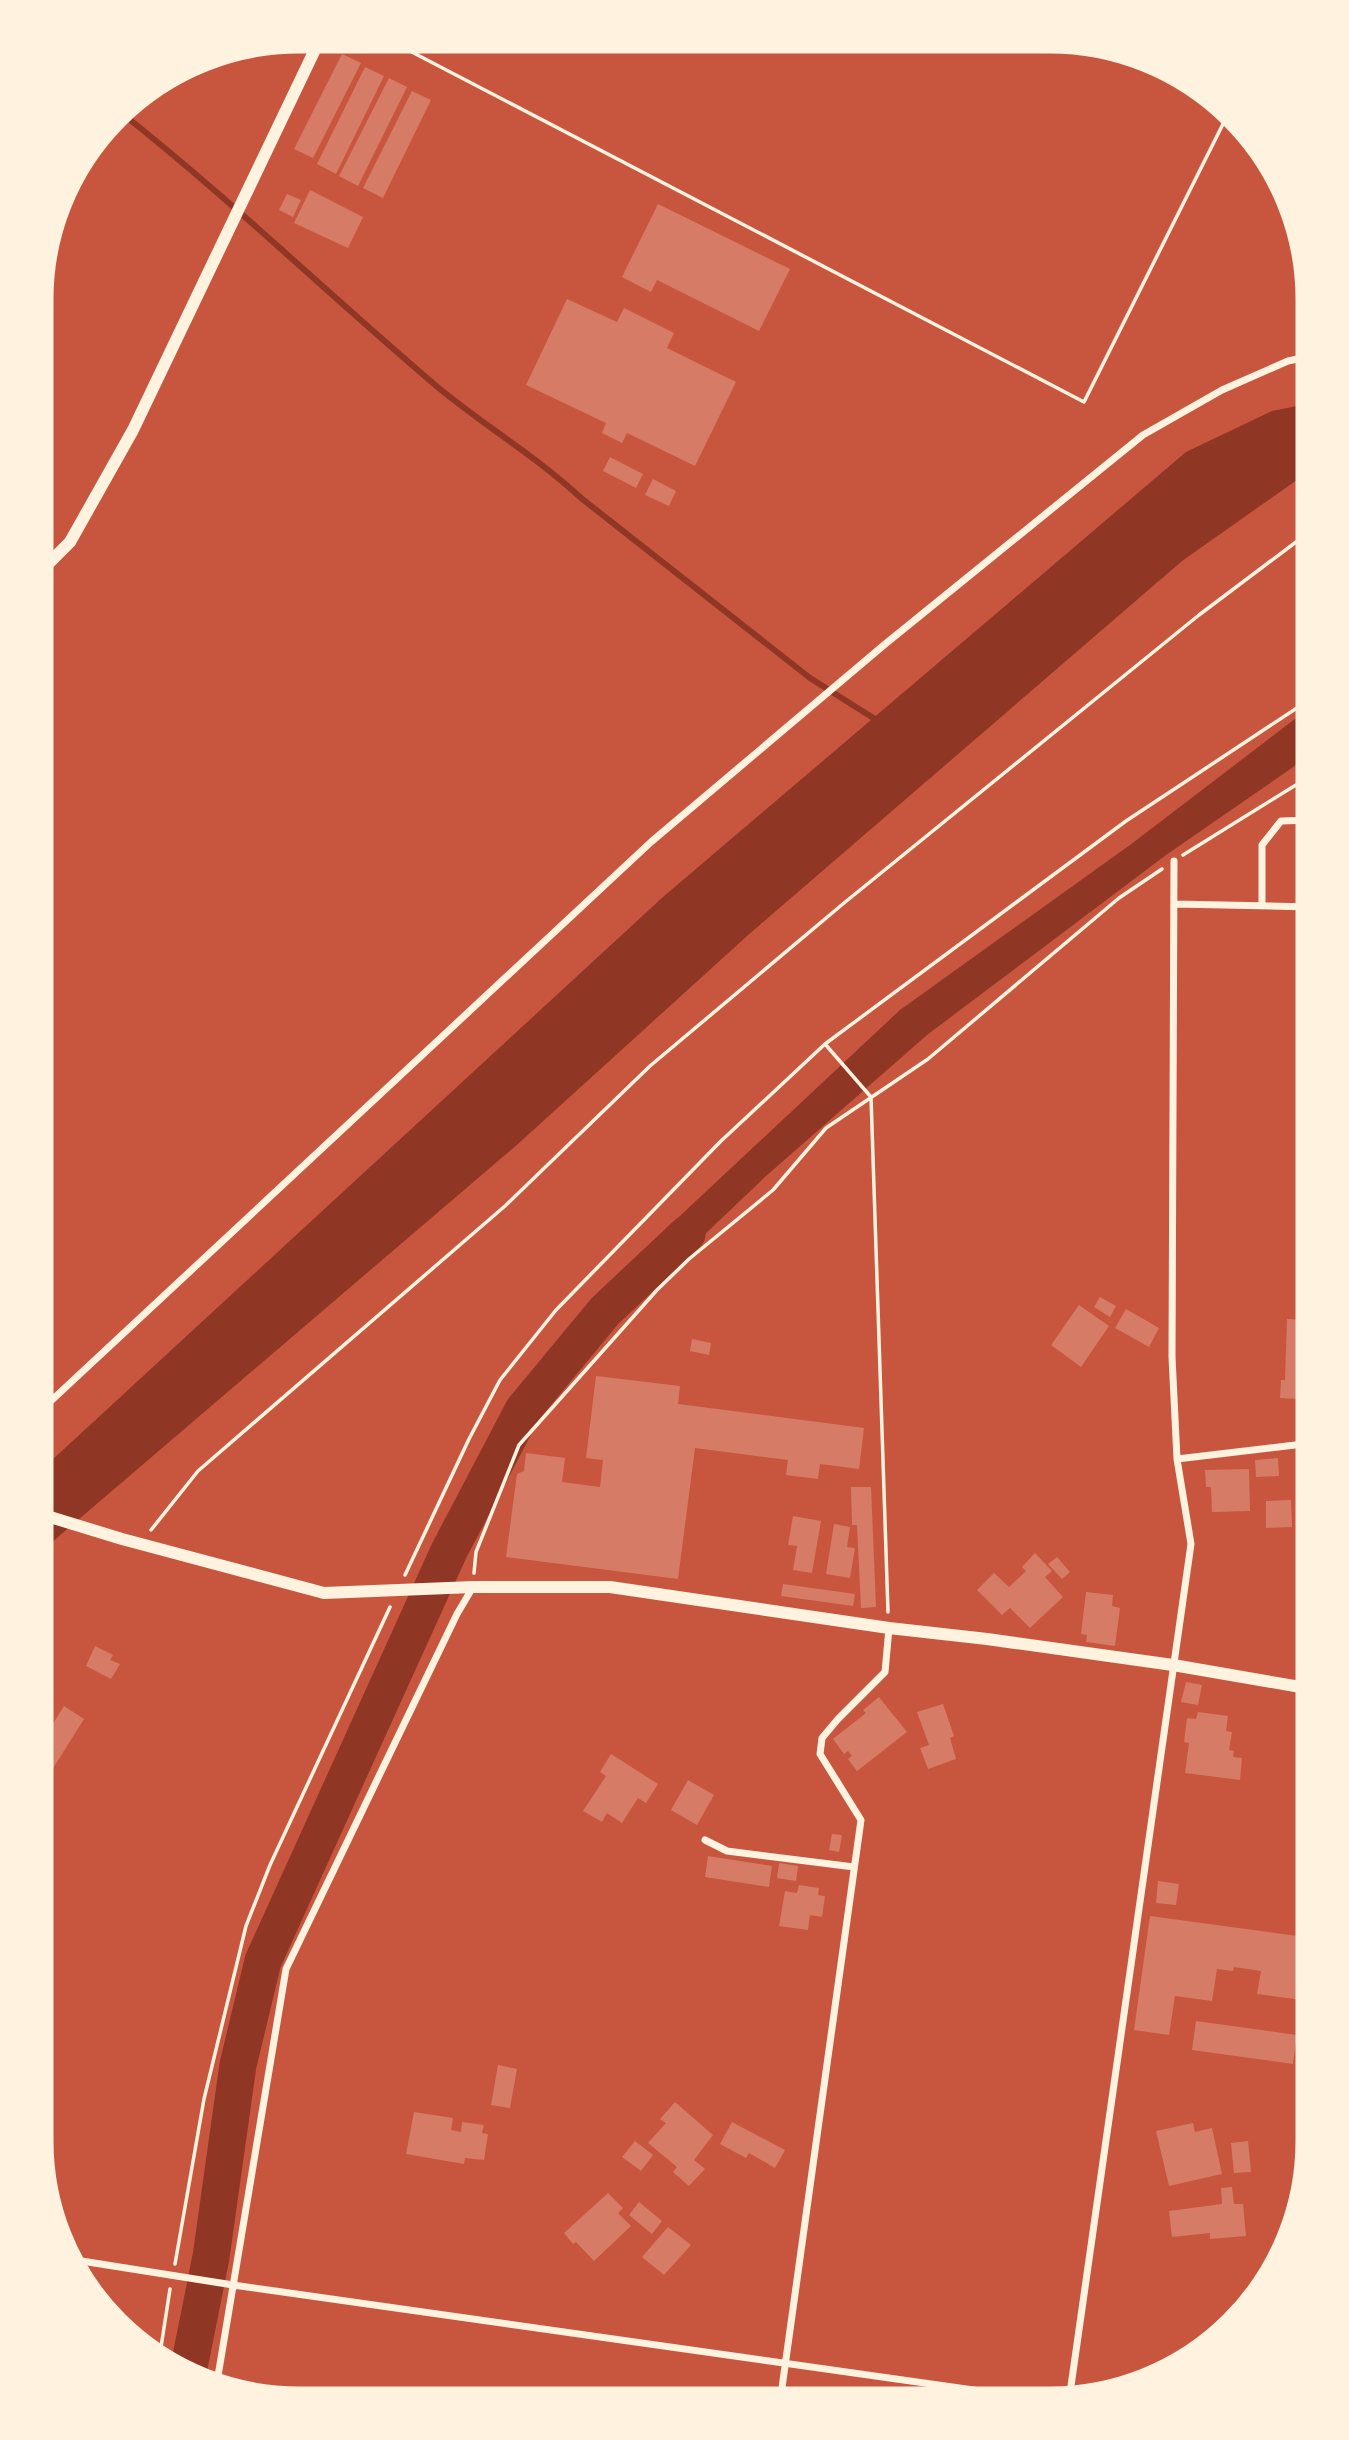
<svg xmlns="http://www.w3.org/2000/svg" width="1349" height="2440" viewBox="0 0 1349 2440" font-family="Ubuntu,sans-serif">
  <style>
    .water { fill: #8f3625 }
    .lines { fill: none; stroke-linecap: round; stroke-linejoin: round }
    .stream { stroke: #8f3625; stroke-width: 6 }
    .river { stroke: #8f3625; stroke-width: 37 }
    .building { fill: #d67c66 }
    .path { stroke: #fff3e0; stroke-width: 3.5 }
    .minor { stroke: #fff3e0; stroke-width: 7 }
    .tertiary { stroke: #fff3e0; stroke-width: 12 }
    .rim { fill: none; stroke: #fff3e0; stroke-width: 9 }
  </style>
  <rect width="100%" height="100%" fill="#c8553d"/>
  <!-- water -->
  <path class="water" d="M1312,403V474L1301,477L1182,561L747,936L519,1143L37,1555L38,1473L663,897L1186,452L1272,411Z
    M1312,706V754L1166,855L927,1035L766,1176L663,1274L634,1259L900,1010L1130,845Z"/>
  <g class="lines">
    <!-- stream -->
    <path class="stream" d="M119,111C228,197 328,294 434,384C481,424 535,455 581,498L810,678L878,721"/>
    <!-- river -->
    <path class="river" d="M187,2377L211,2257L238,2065L263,1961L449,1551L523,1410L605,1311L687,1234"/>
  </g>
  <!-- building -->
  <path class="building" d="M523,38H537L532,49L524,46L527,40Z
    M342,54L361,63L313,158L294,149Z
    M365,67L384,76L336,174L317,164Z
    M389,78L407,87L358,186L339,176Z
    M412,91L431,100L383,198L363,188Z
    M310,190L363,217L348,248L294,223Z
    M287,194L301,200L293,217L279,210Z
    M658,204L790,269L759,331L657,280L651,292L622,277Z
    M567,299L617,322L624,308L674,333L667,348L736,382L695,466L627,433L622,443L602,433L606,423L526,385Z
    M610,457L643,474L636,488L603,471Z
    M653,479L676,491L669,506L645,495Z
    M1100,1297L1116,1306L1110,1317L1094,1307Z
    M1079,1305L1109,1326L1081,1367L1051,1345Z
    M1126,1309L1159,1328L1149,1347L1115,1328Z
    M1287,1319L1312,1320V1391L1297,1390V1399L1280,1398L1281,1380H1285Z
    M692,1339L711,1343L709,1355L690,1351Z
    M596,1376L680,1386L678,1404L864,1428L859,1469L820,1464L818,1479L786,1475L788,1460L695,1448L678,1579L506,1557L517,1474L524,1471L526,1453L565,1458L562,1482L600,1487L603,1460L586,1458Z
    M1278,1458L1279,1476L1256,1477L1255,1460Z
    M1249,1469L1250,1511L1212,1512L1211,1487H1206L1205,1470Z
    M851,1487H871L876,1607L861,1608L857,1525H852Z
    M1291,1500L1292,1527L1266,1528V1501Z
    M793,1516L821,1521L812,1573L793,1570L797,1546L788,1545Z
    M834,1524L850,1527L847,1547L855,1548L850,1578L826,1574Z
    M1035,1553L1052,1571L1045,1577L1063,1597L1030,1628L1010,1608L1002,1615L977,1590L994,1573L1009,1587L1026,1571L1022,1567Z
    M1057,1557L1070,1572L1062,1579L1048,1564Z
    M783,1584L855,1594L853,1606L781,1596Z
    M1086,1592L1113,1595L1112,1606L1120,1608L1115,1646L1086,1642L1087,1635L1081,1634Z
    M95,1646L113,1655L110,1660L120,1664L111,1679L86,1666Z
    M1186,1682L1202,1685L1198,1705L1181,1702Z
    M879,1697L907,1732L857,1771L848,1759L852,1756L848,1751L844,1754L833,1739L866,1713L863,1710Z
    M943,1704L954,1736L950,1738L956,1759L928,1769L920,1748L929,1745L917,1712Z
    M64,1706L84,1719L37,1794V1729L46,1735Z
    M1198,1712L1228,1716L1226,1731L1232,1732L1229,1750L1234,1751L1233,1757L1242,1758L1240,1780L1185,1773L1189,1743L1184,1742L1187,1718L1196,1719Z
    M611,1754L658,1784L646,1803L638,1798L622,1823L607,1813L602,1822L583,1811L606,1776L600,1772Z
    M688,1780L714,1795L697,1825L671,1810Z
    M832,1834L842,1835L839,1852L829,1850Z
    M708,1856L772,1866L769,1887L705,1877Z
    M779,1863L798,1866L796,1881L777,1878Z
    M1158,1881L1179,1884L1176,1905L1156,1903Z
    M799,1885L819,1888L818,1895L825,1896L822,1917L810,1915L808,1930L779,1926L785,1891L797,1893Z
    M1150,1916L1312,1938V1977L1306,1976L1302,2000L1257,1994L1261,1971L1234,1967L1233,1971L1217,1969L1212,2001L1175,1996L1169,2035L1134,2030Z
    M1196,2021L1297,2035L1293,2064L1192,2050Z
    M498,2065L517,2069L510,2108L491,2105Z
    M675,2102L713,2135L694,2160L705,2169L689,2186L673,2172L677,2167L648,2143L666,2123L660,2119Z
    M414,2112L453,2118L451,2130L461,2132L462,2122L484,2125L482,2133L488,2134L484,2160L465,2158L464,2164L406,2154Z
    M732,2122L785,2150L775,2168L749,2153L746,2158L720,2144Z
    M1193,2123L1195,2132L1212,2128L1222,2174L1169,2186L1156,2131Z
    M635,2141L653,2155L641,2171L622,2157Z
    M1248,2141L1251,2172L1234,2173L1231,2143Z
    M1232,2187L1234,2204H1243L1246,2236L1210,2239V2233L1172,2237L1169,2211L1222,2204L1221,2188Z
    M608,2193L623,2208L618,2213L631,2226L594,2261L576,2242L573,2244L564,2233Z
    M639,2202L662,2221L652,2234L629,2215Z
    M668,2227L691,2245L664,2275L642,2257Z"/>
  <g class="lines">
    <!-- path -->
    <path class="path" d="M383,37L1084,402L1230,110
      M1183,855L1312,775
      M825,1044L871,1097L888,1612
      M151,1530L198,1471L505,1206L650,1066L844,903L1199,615L1296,542L1312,538
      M474,1573L476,1552L519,1445L657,1290L689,1259L773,1190L826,1128L928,1059L1119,898L1162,869
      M405,1575L469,1439L500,1380L556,1310L720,1142L825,1044L1126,821L1312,698
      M175,2264L204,2099L246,1926L270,1865L390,1607
      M159,2360L170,2289"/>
    <!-- minor -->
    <path class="minor" d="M1175,904L1312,907
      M1262,906V845L1281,821L1312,820
      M38,1413L651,842L884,645L1143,435L1222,390L1288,361L1312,356
      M1177,1459L1312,1443
      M705,1840L727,1851L854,1867
      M69,2259L233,2285L1059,2402
      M216,2388L286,1969L457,1614L473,1587
      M1069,2400L1191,1544L1177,1459L1172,1357L1174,861
      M780,2402L861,1820L820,1754L822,1738L838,1719L885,1672L889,1628"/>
    <!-- tertiary -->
    <path class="tertiary" d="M39,573L70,542L133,430L321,37
      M37,1513L122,1539L324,1593L473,1587H610L889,1628L987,1639L1173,1665L1312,1689"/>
  </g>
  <!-- crop -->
  <path d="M0 0H1349V2440H0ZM299 49H1050A250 250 0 0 1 1300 299V2141A250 250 0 0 1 1050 2391H299A250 250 0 0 1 49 2141V299A250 250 0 0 1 299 49Z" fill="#fff3e0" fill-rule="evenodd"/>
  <path class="rim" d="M299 49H1050A250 250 0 0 1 1300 299V2141A250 250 0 0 1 1050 2391H299A250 250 0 0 1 49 2141V299A250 250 0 0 1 299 49Z"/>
</svg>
